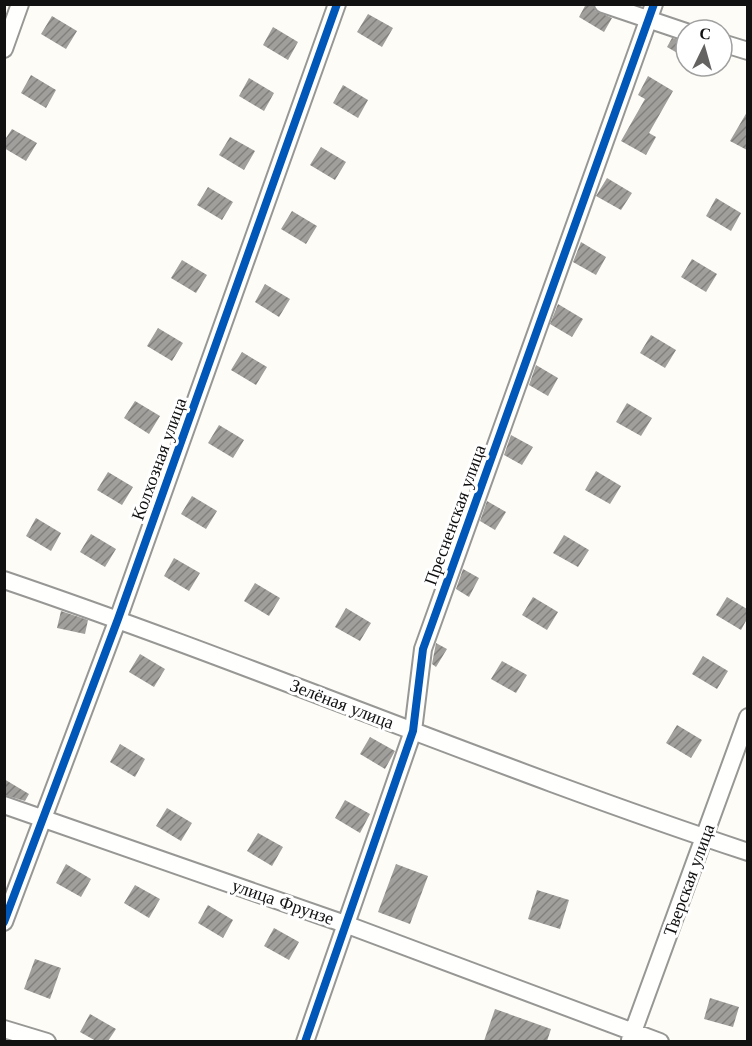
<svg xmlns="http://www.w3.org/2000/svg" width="752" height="1046" viewBox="0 0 752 1046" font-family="'Libre Baskerville',serif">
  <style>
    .building { fill: url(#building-hatch) }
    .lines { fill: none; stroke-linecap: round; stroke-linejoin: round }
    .street-casing { stroke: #979795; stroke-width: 20 }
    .street { stroke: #fffffe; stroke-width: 16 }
    .cycleway-casing { stroke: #fff; stroke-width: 11 }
    .cycleway { stroke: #0057b8; stroke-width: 8 }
    .labels { text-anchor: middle; stroke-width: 6; stroke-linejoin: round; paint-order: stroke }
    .street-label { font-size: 18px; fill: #111; stroke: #fff }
  </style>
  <defs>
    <pattern id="building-hatch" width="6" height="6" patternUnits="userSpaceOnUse" patternTransform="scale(1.5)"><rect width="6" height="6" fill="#a19f9c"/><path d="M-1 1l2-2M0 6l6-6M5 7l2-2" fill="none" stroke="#82807e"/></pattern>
  </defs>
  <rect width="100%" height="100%" fill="#fdfcf7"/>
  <!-- building -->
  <path class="building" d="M586,4H593L596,11L612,18L604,32L579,17Z
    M368,14L393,28L382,47L357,32Z
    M52,16L77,31L66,49L41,34Z
    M273,27L298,42L288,60L263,45Z
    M672,38L686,42V58L667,47Z
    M31,75L56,90L46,108L21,93Z
    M648,76L673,91L649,133L656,137L646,155L621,141L645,99L638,95Z
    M249,78L274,93L264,111L239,96Z
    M343,85L368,100L358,118L333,103Z
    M747,112V150L730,141Z
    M12,129L37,143L26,161L4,148V141Z
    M230,137L255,151L244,170L219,155Z
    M321,147L346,162L335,180L310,165Z
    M607,178L632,193L621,210L596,196Z
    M208,187L233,202L222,220L197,205Z
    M716,198L741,213L731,231L706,216Z
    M292,211L317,226L306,244L281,229Z
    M581,242L606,257L596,275L573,262Z
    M692,259L717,274L706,292L681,277Z
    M182,260L207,275L196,293L171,278Z
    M265,284L290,299L279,317L255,302Z
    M558,304L583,319L572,337L550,324Z
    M158,328L183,343L172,361L147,346Z
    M651,335L676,350L665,368L640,353Z
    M242,352L267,367L256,385L231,370Z
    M536,365L558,378L548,396L529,385Z
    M135,401L160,416L149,434L124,418Z
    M627,403L652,418L641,436L616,422Z
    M219,425L244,440L233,458L208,443Z
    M511,435L533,447L522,465L504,455Z
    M596,471L621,486L610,504L585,490Z
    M108,472L133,487L122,505L97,490Z
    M192,496L217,511L206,529L181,514Z
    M487,501L506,512L495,530L480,521Z
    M36,518L61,533L51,551L26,536Z
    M91,534L116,549L105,567L80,552Z
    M564,535L589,550L578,567L553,553Z
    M174,558L200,573L189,591L164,576Z
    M463,569L479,578L469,597L456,589Z
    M255,583L280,598L269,616L244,601Z
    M533,597L558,612L547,630L522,615Z
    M727,597L747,609V619L741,630L716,615Z
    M346,608L371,623L360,641L335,627Z
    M61,611L88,620L85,634L57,628Z
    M436,643L447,649L436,667L432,664Z
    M140,654L165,669L154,687L129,672Z
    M703,656L728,671L717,689L692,674Z
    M502,661L527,675L516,693L491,679Z
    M677,725L702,740L691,758L666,743Z
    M370,737L395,751L385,769L360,754Z
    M120,744L145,759L135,777L110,762Z
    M4,779L29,794L25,801L4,795Z
    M345,800L370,814L360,833L335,818Z
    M167,808L192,823L181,841L156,826Z
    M258,833L283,847L272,866L247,851Z
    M66,864L91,879L81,897L56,883Z
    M396,864L428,876L410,924L378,912Z
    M135,885L160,899L149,918L124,903Z
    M537,890L569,900L560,929L528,919Z
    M208,905L233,920L223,938L198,923Z
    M274,928L299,942L289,960L264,946Z
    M35,959L61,968L50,999L24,989Z
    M710,998L739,1007L733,1027L704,1019Z
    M495,1009L551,1029L547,1041H484Z
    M90,1014L116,1029L108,1041H96L80,1032Z"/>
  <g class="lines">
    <!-- street casing -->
    <g class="street-casing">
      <path id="street" d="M603,4L686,32
        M722,43L748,51
        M4,49L20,4
        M4,580C254,665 497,769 748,852
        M4,805L345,924L660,1042
        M4,922L118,619L337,4
        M4,1029L47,1042
        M630,1040L748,717
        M305,1042L413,731L423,649L654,4"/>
    </g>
    <!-- street -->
    <use href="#street" class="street"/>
    <!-- cycleway casing -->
    <g class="cycleway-casing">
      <path id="cycleway" d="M4,922L118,619L337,4
        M305,1042L413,731L423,649L654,4"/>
    </g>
    <!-- cycleway -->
    <use href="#cycleway" class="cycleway"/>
  </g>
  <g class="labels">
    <!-- street labels -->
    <g class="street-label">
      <text transform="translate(159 459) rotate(-70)" y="6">Колхозная улица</text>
      <text transform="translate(455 515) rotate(-70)" y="6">Пресненская улица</text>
      <text transform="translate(342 704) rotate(21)" y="6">Зелёная улица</text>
      <text transform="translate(689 880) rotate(-70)" y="6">Тверская улица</text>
      <text transform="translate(283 902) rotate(19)" y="6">улица Фрунзе</text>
    </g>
  </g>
  <!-- border -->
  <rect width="752" height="1046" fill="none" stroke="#111111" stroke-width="12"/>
  <!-- north arrow -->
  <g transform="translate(704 48) rotate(5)"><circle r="28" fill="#ffffff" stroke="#a0a0a0" stroke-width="1.5"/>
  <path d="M0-4.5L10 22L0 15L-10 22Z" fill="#646362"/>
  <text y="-9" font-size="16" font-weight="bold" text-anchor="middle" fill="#111111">С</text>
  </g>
</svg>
